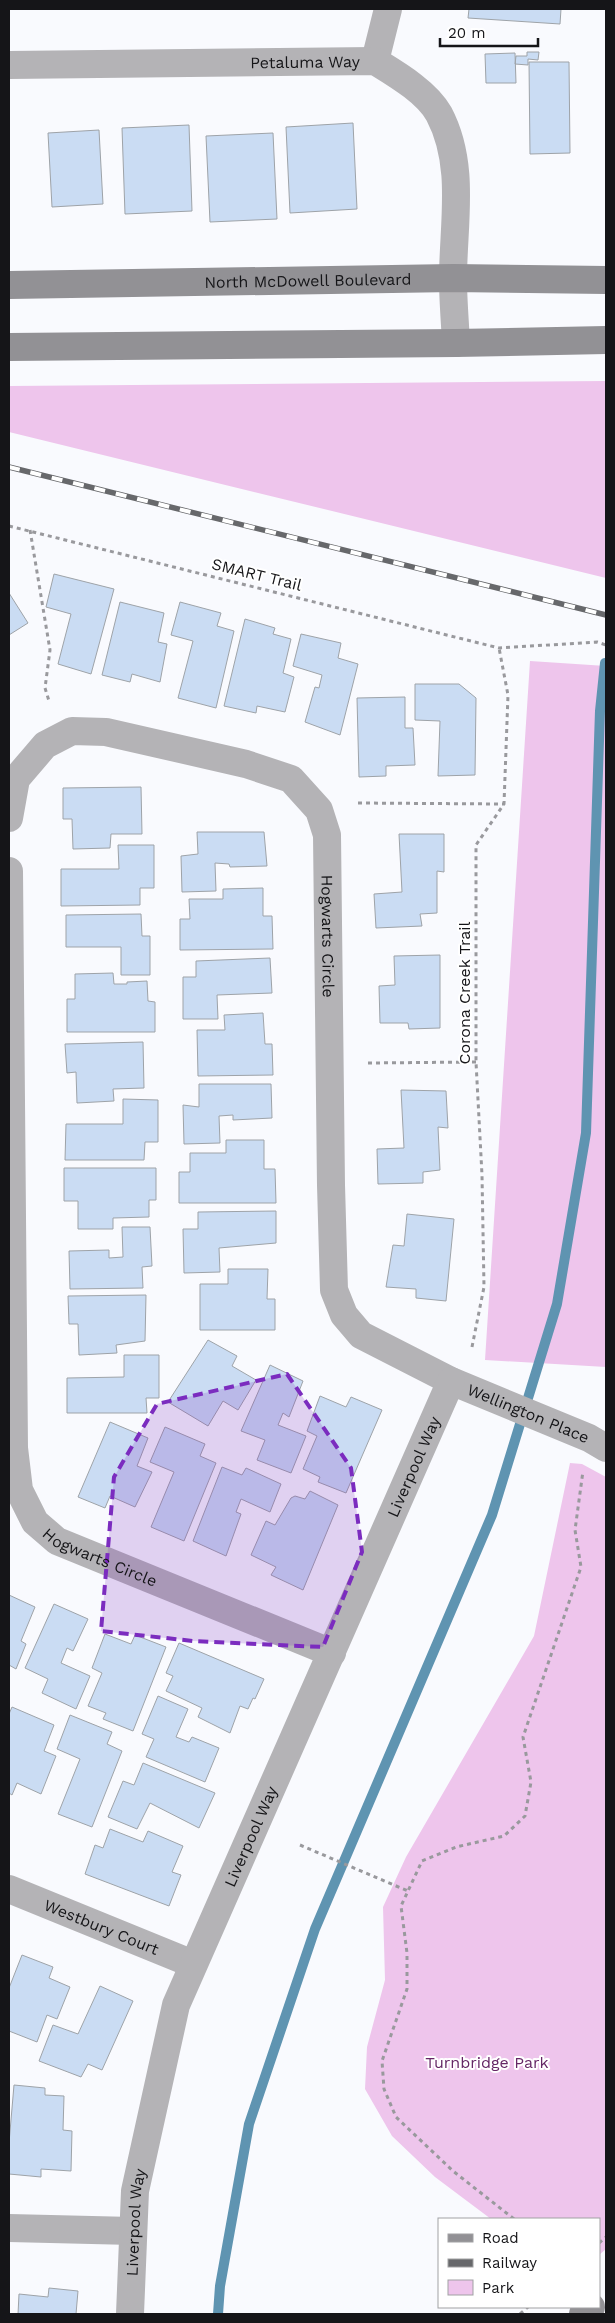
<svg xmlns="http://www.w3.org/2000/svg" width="615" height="2323" viewBox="0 0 615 2323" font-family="'Work Sans',sans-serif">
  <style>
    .green { fill: #eec5ec }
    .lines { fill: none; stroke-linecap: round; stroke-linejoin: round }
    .stream { stroke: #5f94b1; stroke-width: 10 }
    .building { fill: #cadcf3; stroke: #9ea3a8 }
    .path { stroke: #99999d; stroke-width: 3; stroke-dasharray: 4 4; stroke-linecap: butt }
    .street { stroke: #b4b3b6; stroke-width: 28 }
    .secondary { stroke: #929195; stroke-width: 28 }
    .rail-casing { stroke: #67686b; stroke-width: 5.5 }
    .rail { stroke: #fff; stroke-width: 4; stroke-dasharray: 11; stroke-linecap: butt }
    .marked { fill: #7b2cbf; fill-opacity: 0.2; stroke: #7b2cbf; stroke-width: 4; stroke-dasharray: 10 6; stroke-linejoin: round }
    .labels { text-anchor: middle; stroke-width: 4; stroke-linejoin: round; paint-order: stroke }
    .street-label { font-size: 16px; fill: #151518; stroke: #fff }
    .park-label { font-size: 16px; fill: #652665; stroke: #fff }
  </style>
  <rect width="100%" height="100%" fill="#f9fafe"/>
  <!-- green -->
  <path class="green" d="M606,381V578L9,432V386Z
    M530,661L606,666V1367L485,1360Z
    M570,1463L582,1464L606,1477V2249L599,2255V2219H491L435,2177L392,2136L365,2089L367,2047L385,1980L383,1907L406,1857L534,1636Z"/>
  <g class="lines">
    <!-- stream -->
    <path class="stream" d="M218,2314L220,2286L249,2124L315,1929L492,1515L557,1304L586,1133L600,711L605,663"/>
  </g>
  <!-- building -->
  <path class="building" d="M469,9H561L560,24L468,18Z
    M527,52H539L538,60L528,59V65L515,64L516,56H527Z
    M515,53L516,83H486L485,54Z
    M529,62H569L570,153L530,154Z
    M353,123L357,209L290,213L286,127Z
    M189,125L192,211L125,214L122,128Z
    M99,130L103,204L52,207L48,133Z
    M273,133L277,219L210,222L206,136Z
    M54,574L114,589L91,674L58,664L71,614L46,607Z
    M9,593L28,623L9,635Z
    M120,602L164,613L158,642L167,644L160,682L132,674L130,682L102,675Z
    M180,602L221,613L217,626L234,631L216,708L178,698L193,641L171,635Z
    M245,619L275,628L273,634L291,639L283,673L294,677L285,712L257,706L256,713L224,706Z
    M301,634L341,643L338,658L358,664L340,735L305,722L315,687L319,688L322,675L293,666Z
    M415,684H459L476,698L475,775L438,776L440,721L415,720Z
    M405,697V728H413L415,765L386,766V776L359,777L357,698Z
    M141,787L142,834H111L110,848L73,849L72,819H63V788Z
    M197,832H264L267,866L230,867L229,864L215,863L216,891L182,892L181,856L198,854Z
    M399,834H444V872L437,871V913L420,914L422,926L376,928L374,894L402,892Z
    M118,845H154V888H140V905L61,906V869H119Z
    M263,888V916H272L273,949L180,950V919H190L189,899H223V889Z
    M141,914L142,936H150V975H121V947H66V915Z
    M440,955V1028L409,1029L408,1023H380L379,986L395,985L394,956Z
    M270,958L272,993L217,995L218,1019H183V977H196V961Z
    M113,973L114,984H127V982L147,981L148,1001L155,1002V1032H67V999H75V974Z
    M263,1013L265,1044H272L273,1075L198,1076L197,1030H225L224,1015Z
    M143,1042L144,1088L113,1089L114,1101L77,1103L76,1072L67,1073L65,1044Z
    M199,1084H271L272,1118L233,1120V1115L219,1116L220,1143L184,1144L183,1105L199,1107Z
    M401,1090L446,1091L448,1128L438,1127L440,1170L423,1172V1183L378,1184L377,1149L404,1148Z
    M123,1099L158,1100V1142H145L144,1160H65L66,1124H123Z
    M226,1140H264V1169H275L276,1203H179V1172H190V1153H226Z
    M64,1168H156V1200H149V1217L113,1218V1229H78V1201H64Z
    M276,1211V1243L219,1248L220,1272L184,1273L183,1229H198V1212Z
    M407,1214L454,1219L446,1301L416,1298V1289L386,1287L393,1245L404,1246Z
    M122,1227H150L152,1266L142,1267L143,1288L70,1289L69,1251L109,1250V1258L123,1257Z
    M228,1269H268L267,1299H275V1330H200V1284H228Z
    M146,1295L145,1341L116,1345L117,1353L79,1355L78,1324H69L68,1296Z
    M208,1340L237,1356L232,1366L256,1380L238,1410L223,1401L208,1426L168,1402Z
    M124,1355H159V1398H146L147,1413H67V1378L124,1377Z
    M270,1365L303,1381L289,1417L283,1413L278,1425L306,1436L291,1473L257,1460L265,1440L241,1431Z
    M320,1396L346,1407L351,1397L382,1410L346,1493L318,1482L320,1477L303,1469L317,1436L307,1431Z
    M110,1422L148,1438L137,1466L152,1472L135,1507L110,1496L105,1508L78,1497Z
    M165,1427L205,1444L200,1456L216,1463L184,1541L151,1527L174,1472L150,1462Z
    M222,1467L242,1475L246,1468L281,1484L270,1512L241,1499L236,1512L241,1514L226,1556L193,1541Z
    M310,1491L338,1505L303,1590L271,1575L276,1567L251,1555L266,1521L275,1525L291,1498L295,1496L305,1499Z
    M9,1595L35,1607L21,1641L26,1644L16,1669L9,1665Z
    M54,1604L88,1619L73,1651L67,1648L61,1663L90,1676L76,1709L42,1693L48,1679L25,1668Z
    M105,1634L131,1644L135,1635L166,1647L133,1731L103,1719L106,1713L88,1706L102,1673L92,1668Z
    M179,1643L264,1679L255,1699L253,1698L248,1709L240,1706L230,1733L198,1717L202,1708L166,1691L173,1676L166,1673Z
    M158,1696L188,1709L176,1737L189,1742L192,1737L219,1748L205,1782L146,1757L154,1739L142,1734Z
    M12,1707L54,1725L44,1751L56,1756L41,1794L17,1783L12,1795L9,1793V1714Z
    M70,1715L112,1732L107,1744L122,1751L92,1827L58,1814L80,1759L57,1749Z
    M143,1763L215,1793L199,1828L150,1803L137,1829L108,1817L123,1781L134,1785Z
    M110,1829L143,1842L148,1831L183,1846L172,1872L181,1875L169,1906L85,1874L95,1845L103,1848Z
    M22,1955L53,1967L49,1978L70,1987L57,2019L47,2015L37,2042L9,2031V1988Z
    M100,1986L133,2001L102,2070L88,2064L81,2077L39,2061L53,2025L78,2034Z
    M14,2085L45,2088V2095L64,2096L63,2130L72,2131L71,2171L41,2169V2177L9,2174V2143Z
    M49,2288L78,2291L76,2314H18L19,2294L48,2297Z"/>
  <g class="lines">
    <!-- path -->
    <path class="path" d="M9,526L499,648L597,642L606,645
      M30,530L50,650L45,688L49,701
      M358,803L504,804
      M368,1063L476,1062
      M472,1347L484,1287L482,1175L476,1062V845L504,804L508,695L499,648
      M300,1845L408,1891
      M514,2219L453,2171L396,2117L384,2089L382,2061L407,1989V1953L401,1906L422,1861L456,1847L504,1836L525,1816L531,1782L523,1737L581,1567L575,1530L583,1471
      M599,2243L606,2237
      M520,2314L528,2307"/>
    <!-- street -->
    <g class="street">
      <path d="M375,61L388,9"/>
      <path id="s1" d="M9,65L375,61C396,74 427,92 439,114C466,165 453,224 453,279C453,300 455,322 456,343"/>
      <path id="s2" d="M9,818L16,779L45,745L72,731L106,732L246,764L291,779L319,810L327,835L331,1185L334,1290L344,1315L361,1335L451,1381L589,1438L606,1448"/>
      <path id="s3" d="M9,871L14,1448L19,1490L35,1522L57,1541L332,1653"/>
      <path id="s4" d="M9,1889L193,1964"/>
      <path d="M9,2228L133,2231"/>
      <path id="s5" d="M130,2314L135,2191L176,2005L451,1381"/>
    </g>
    <!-- secondary -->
    <g class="secondary">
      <path id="s6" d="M9,285L453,278L606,280"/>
      <path d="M9,347L456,343L606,340"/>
      <path d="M583,2314L591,2307"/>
    </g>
    <!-- rail casing -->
    <g class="rail-casing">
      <path id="rail" d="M9,467L606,615"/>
    </g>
    <!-- rail -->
    <use href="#rail" class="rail"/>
  </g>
  <!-- marked area -->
  <path class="marked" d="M287,1374L351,1468L362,1552L323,1647L193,1641L101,1631L114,1477L157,1404Z"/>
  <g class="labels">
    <!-- street labels -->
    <g class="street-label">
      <text dy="6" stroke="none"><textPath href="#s1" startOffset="296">Petaluma Way</textPath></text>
      <text dy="6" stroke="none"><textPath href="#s6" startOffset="299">North McDowell Boulevard</textPath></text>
      <text transform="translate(257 574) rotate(14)" y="6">SMART Trail</text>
      <text dy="6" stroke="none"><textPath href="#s2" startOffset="509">Hogwarts Circle</textPath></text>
      <text transform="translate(464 993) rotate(-90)" y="6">Corona Creek Trail</text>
      <text dy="6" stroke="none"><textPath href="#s2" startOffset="1101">Wellington Place</textPath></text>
      <text dy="6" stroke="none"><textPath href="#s5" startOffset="902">Liverpool Way</textPath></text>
      <text dy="6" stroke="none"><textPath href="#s3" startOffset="730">Hogwarts Circle</textPath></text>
      <text dy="6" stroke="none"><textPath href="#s5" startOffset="498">Liverpool Way</textPath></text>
      <text dy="6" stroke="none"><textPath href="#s4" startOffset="100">Westbury Court</textPath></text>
      <text dy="6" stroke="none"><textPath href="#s5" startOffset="92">Liverpool Way</textPath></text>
    </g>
    <!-- park labels -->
    <g class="park-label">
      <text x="487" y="2068">Turnbridge Park</text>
    </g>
  </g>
  <!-- border -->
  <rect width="615" height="2323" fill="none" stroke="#151518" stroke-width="20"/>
  <!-- legend -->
  <rect x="438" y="2218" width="162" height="90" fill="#ffffff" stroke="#a1a1a3"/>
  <rect x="448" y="2234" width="25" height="8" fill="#929195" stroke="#a1a1a3"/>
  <text x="482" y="2243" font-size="15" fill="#151518">Road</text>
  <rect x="448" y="2259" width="25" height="8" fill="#67686b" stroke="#a1a1a3"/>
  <text x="482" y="2268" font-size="15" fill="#151518">Railway</text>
  <rect x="448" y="2280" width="25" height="15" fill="#eec5ec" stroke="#a1a1a3"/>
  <text x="482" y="2293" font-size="15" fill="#151518">Park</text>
  <!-- scale -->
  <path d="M440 38v8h98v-8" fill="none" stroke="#151518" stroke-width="2.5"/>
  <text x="448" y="38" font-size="15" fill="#151518" stroke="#ffffff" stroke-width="4" paint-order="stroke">20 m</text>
</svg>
